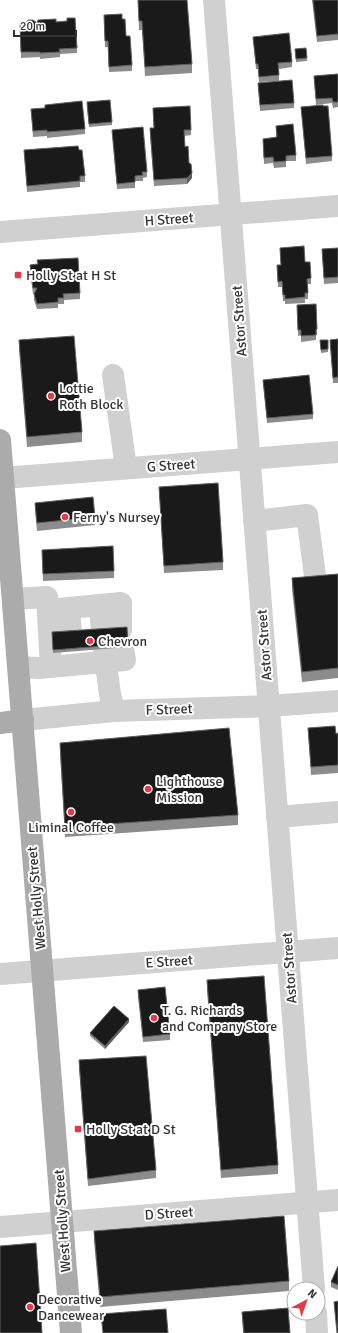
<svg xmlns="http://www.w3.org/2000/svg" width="338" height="1333" viewBox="0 0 338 1333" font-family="Signika,sans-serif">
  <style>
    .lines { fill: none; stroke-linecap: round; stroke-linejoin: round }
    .minor { stroke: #d0d0d0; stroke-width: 22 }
    .major { stroke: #ababab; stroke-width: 22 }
    .wall { fill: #8c8c8c }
    .shaded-wall { fill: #5f5f5f }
    .building { fill: #1a1a1a; stroke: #5f5f5f }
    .poi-dot { fill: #e63946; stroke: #fff; stroke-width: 1.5 }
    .labels { text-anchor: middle; stroke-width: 4; stroke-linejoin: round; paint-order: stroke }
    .street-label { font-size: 14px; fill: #333; stroke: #fff }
    .poi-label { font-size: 14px; fill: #333; stroke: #fff; text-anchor: start }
  </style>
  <rect width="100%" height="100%" fill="#fff"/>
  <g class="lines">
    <!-- minor -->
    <path class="minor" d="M214,0L314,1289
      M0,232L338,206
      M113,375L126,468
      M3,478L338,452
      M254,521L307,515L315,576
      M13,599L47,597L51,667
      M100,605L102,632
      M69,608L71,634
      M48,610L121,603V630
      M104,650L110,694L114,711
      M18,667L39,668L125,660L123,648
      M23,720L114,711L269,706L338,701
      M277,817L338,812
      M0,974L338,948
      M0,1227L338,1200
      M316,1313L317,1333"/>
    <!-- major -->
    <path class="major" d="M0,440L71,1333
      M0,723L23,720"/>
  </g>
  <!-- wall -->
  <path class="wall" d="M138,0L192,64V73L145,76L142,30H139Z
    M312,0H338V40L317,42Z
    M104,15L122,19L126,36L132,65V71L109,72L108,47H105Z
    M56,22L77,48V53L60,54V57L40,59V57L21,58L20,23H37Z
    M253,37L292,62V67L279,69V81L259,82L258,69H256Z
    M295,49L307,58V61L296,62Z
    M338,74V107L333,108L332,103L316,105L314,76Z
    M258,83L294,103V108L260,111Z
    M87,106L112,122V125L89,127Z
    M301,107L332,156V161L306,164Z
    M153,108L191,130V135L184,136L185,147L189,163L192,178L187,184L154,186L150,134V128H154Z
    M31,109L85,129V134L47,138V136L33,137Z
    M276,126L296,155V161H286V167L274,168L273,163L264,164L263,139L276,138Z
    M112,130L147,172V177L143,178V181H135V188L117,189Z
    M24,150H79L85,176V182H80V187L27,192Z
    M280,248L305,262L311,278V284H308V299H305V303L285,304V301H283L282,287H278L277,271V265H281Z
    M338,248V283L324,284L322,249Z
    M30,265L80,293V299L64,300V304H58V308L37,309L34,300V294H33L30,271Z
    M297,305L317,329V335H316V340L301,342V335L298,336Z
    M338,339V383H333L330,340Z
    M19,340L82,432V442L27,447L19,350Z
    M320,340H328V352L321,353Z
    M263,380L313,414V419L267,423Z
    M159,487L223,562V570L164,573Z
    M35,503L95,517V525L37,531L35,510Z
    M42,550L114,571V578L43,581Z
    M338,574V678L302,682L292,589V578Z
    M127,627L128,647L53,653L52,635Z
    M308,728L336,734L338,733V773L311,775Z
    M60,743L238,815V825L65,837L60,753Z
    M207,980L278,1165V1174L221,1178L207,989Z
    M138,990L170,1034V1040L143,1042L138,996Z
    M129,1022L105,1049L90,1036V1033Z
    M79,1060L156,1170V1178L88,1186L79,1068Z
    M94,1231L289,1281V1291L100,1307L94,1241Z
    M338,1266V1290L331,1287V1282Z
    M242,1312L290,1333H243Z"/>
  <!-- shaded-wall -->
  <path class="shaded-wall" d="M192,173V178L187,184V178Z
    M129,1019V1022L105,1049V1046Z"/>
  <!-- building -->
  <path class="building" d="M138,0H187L192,64L145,67L142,21H139Z
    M313,0H338V34L317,36Z
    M122,14V19H125L126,36H130L132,65L109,67L108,41H105L104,15Z
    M67,18H75L77,48L59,49L60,52L40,53V52H21L20,23H26L28,20H33L37,23L38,20L56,19V22L67,21Z
    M289,33L292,62L278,63L279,75L259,77L258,64H256L253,37Z
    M306,48L307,58L296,59L295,49Z
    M338,74V102H333L332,98L316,99L314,76Z
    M292,80L294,103L260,105L258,83Z
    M110,100L112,122L89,124L87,102Z
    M82,101L85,129L47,132V130L33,131L31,109L45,108V105Z
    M323,105V106H328L332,156L306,158L301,107Z
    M190,106L191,130H184L185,147L188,146L189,163L191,164L192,173L187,178L154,180L150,128H154L153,108Z
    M293,124L296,155L286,156V161L274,162L273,157L264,158L263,139L277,137L276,126Z
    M143,127L147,172H142L143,175L135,176V182L117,184L112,130Z
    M78,146L79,150H82L85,176H80V181L27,186L24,150Z
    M304,246L305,262H310L311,278L307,279L308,293H305V297L285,299V295H283L282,281L278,282L277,265H281L280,248Z
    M338,248V277L324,278L322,249Z
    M78,258L80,293L63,294L64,298H58V302L37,304L34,294L37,288H33L30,265L38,264L37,260Z
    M316,304L317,329H316V335L301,336V330H298L297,305Z
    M74,336L82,432L27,437L19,340Z
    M338,339V377L333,378L330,340Z
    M320,340H328V349L321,350Z
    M309,375L313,414L267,418L263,380Z
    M218,483L223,562L164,566L159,487Z
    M93,497L95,517L37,523L35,503Z
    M113,546L114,571L43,574L42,550Z
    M338,574V668L302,672L292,578Z
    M127,627L128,644L53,650L52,632Z
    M335,726L336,734L338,733V765L311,767L308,728Z
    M229,728L238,815L65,827L60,743Z
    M264,976L278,1165L221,1170L207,980Z
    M165,987L170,1034L143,1037L138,990Z
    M114,1006L129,1019L105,1046L90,1033Z
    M146,1056L156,1170L88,1179L79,1060Z
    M284,1216L289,1281L100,1297L94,1231Z
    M36,1243L42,1333H0V1246Z
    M338,1266V1285L331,1282Z
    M338,1301V1333H337L334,1302Z
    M288,1308L290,1333H244L242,1312Z
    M166,1309L168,1333H103L101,1314Z"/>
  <!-- markers -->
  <g class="poi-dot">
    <rect x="14" y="271" width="8" height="8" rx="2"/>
    <circle cx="51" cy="396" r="4"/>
    <circle cx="65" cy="517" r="4"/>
    <circle cx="90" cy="641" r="4"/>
    <circle cx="148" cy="789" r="4"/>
    <circle cx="71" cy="812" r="4"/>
    <circle cx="154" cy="1018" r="4"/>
    <rect x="74" y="1125" width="8" height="8" rx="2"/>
    <circle cx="30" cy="1307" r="4"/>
  </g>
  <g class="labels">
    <!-- street labels -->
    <g class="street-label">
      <text transform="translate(169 219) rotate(-4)" y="5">H Street</text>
      <text transform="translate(239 321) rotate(-94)" y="5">Astor Street</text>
      <text transform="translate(171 465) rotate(-4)" y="5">G Street</text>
      <text transform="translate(264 645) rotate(-94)" y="5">Astor Street</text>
      <text transform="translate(169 709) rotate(-2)" y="5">F Street</text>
      <text transform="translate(36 898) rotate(-95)" y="5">West Holly Street</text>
      <text transform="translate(169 961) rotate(-4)" y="5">E Street</text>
      <text transform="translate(289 968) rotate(-94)" y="5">Astor Street</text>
      <text transform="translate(169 1213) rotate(-4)" y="5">D Street</text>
      <text transform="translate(62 1221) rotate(-94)" y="5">West Holly Street</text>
    </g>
    <!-- poi labels -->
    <g class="poi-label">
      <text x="26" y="280">Holly St at H St</text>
      <text x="59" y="393">Lottie<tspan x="59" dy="16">Roth Block</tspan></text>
      <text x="73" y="522">Ferny's Nursey</text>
      <text x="98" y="646">Chevron</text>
      <text x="156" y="786">Lighthouse<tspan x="156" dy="16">Mission</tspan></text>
      <text x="71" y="832" text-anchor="middle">Liminal Coffee</text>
      <text x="162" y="1015">T. G. Richards<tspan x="162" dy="16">and Company Store</tspan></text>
      <text x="86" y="1134">Holly St at D St</text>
      <text x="38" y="1304">Decorative<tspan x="38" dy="16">Dancewear</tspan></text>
    </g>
  </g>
  <!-- north arrow -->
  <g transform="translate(306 1301) rotate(41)"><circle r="19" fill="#ffffff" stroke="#adadad"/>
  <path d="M0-3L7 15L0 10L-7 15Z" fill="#e63946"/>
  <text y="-6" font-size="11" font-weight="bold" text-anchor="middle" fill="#333333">N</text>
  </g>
  <!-- scale -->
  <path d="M14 30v6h62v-6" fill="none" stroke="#333333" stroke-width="2"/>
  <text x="20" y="30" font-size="12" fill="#333333" stroke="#ffffff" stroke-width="3" paint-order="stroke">20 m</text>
</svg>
